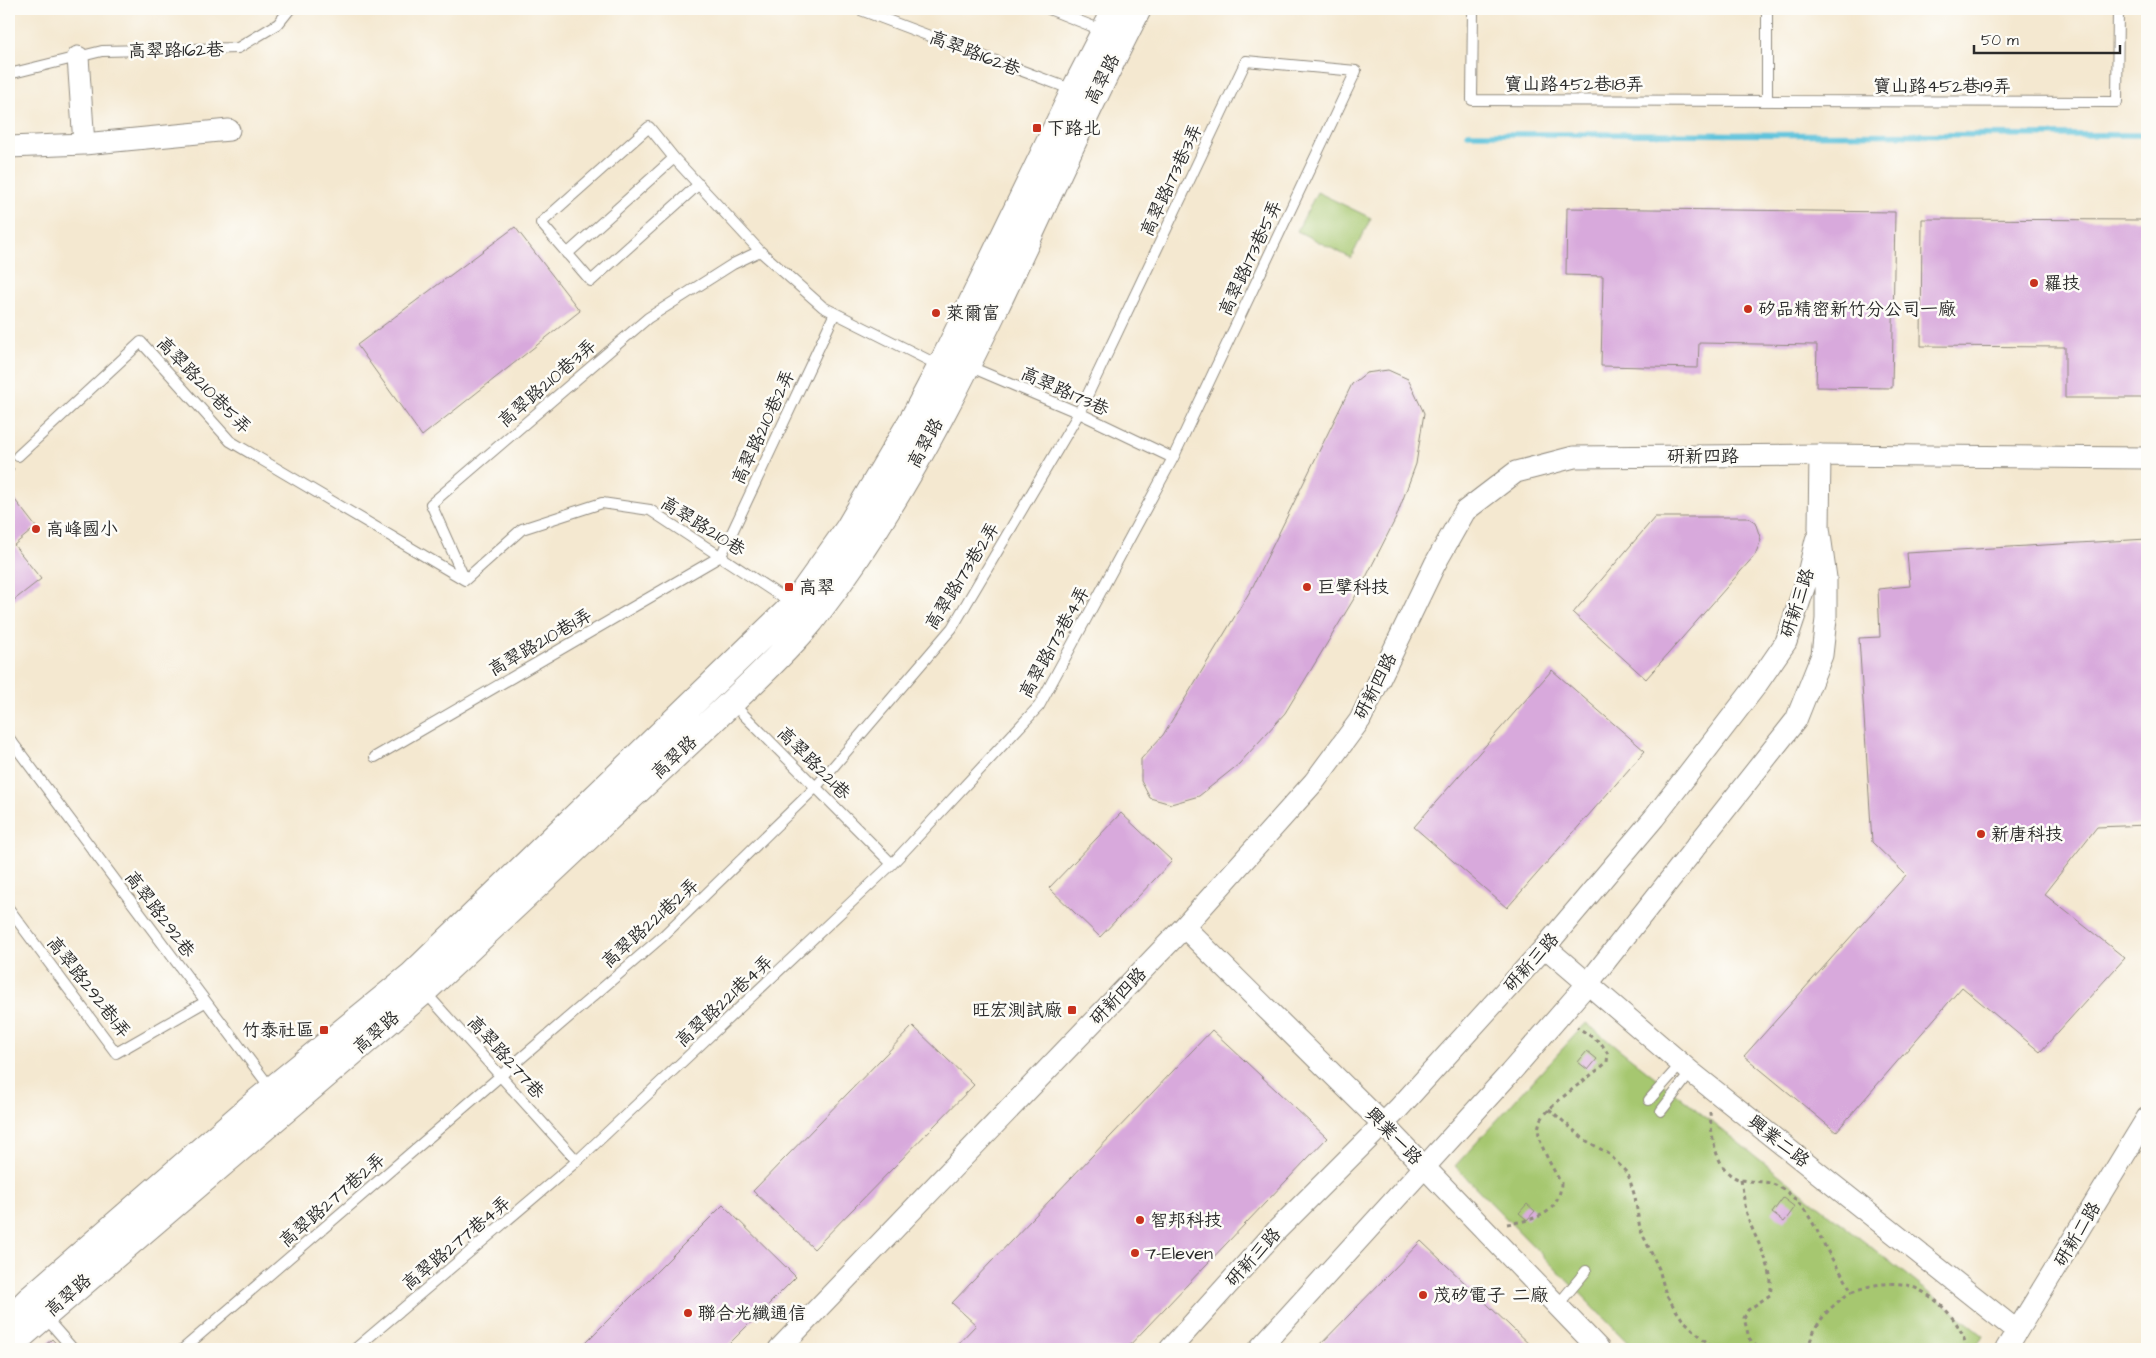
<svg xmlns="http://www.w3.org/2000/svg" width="2156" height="1358" viewBox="0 0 2156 1358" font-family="'Architects Daughter','LXGW WenKai TC',sans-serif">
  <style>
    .green { fill: #a6c76f; stroke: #68794d }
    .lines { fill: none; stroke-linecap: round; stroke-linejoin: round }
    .stream { stroke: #5ec3db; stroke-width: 5.5 }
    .building { fill: #d8a9dc }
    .service-casing { stroke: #908a7e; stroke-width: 12 }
    .minor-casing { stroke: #908a7e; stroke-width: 23 }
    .tertiary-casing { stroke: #908a7e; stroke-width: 28 }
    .path { stroke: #908a7e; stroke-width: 3; stroke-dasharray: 4 4; stroke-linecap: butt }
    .service { stroke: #fff; stroke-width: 10 }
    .minor { stroke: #fff; stroke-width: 21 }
    .tertiary { stroke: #fff; stroke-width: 26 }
    .poi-dot { fill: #c8321e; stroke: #fdfcf7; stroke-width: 2 }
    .labels { text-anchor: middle; stroke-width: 5; stroke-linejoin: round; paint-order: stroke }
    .street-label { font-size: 18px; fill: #2b2b2b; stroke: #fdfcf7 }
    .poi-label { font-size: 18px; fill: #2b2b2b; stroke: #fdfcf7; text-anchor: start }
  </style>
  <rect width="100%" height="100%" fill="#fdfcf7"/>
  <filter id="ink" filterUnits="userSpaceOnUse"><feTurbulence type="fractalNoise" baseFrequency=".02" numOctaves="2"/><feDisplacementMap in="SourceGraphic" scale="10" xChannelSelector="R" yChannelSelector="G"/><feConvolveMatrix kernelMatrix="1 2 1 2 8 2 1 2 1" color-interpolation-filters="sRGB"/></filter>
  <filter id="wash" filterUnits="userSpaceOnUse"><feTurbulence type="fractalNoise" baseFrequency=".0096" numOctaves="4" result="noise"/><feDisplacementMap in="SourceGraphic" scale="20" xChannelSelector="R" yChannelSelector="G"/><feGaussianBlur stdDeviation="1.12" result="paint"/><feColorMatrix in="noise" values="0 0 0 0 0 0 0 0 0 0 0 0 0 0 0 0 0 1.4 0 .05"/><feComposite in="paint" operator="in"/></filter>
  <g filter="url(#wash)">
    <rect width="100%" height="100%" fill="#f4e8d0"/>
    <!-- green -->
    <path class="green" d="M1317,192L1371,218L1351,258L1297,231Z
      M1586,1023L1983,1335L1975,1349H1634L1455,1166Z"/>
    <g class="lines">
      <!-- stream -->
      <path class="stream" d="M1468,134L2147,135"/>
    </g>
    <g id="blocks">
      <!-- building -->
      <path class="building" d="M1567,208L1895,212L1892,388L1816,387L1817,345L1699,343L1698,368L1601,366L1603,276L1566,275Z
        M1922,219L2147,220V398H2065V347L1921,346Z
        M515,227L580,311L422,436L357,345Z
        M1388,370L1408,379L1424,413L1416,464L1396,518L1361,587L1285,713L1239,764L1199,796L1171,804L1150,798L1141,781V759L1163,735L1252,588L1352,384L1366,373Z
        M12,496L36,527L14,545L41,579L9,604V499Z
        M1655,517H1747L1755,522L1761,540L1755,555L1646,679L1573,613Z
        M2147,539V825L2097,827L2044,894L2125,958L2040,1052L1962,987L1836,1132L1744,1056L1906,875L1872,842L1859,638L1880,637L1878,589L1910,586L1907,553Z
        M1552,670L1645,751L1507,908L1414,827Z
        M1121,813L1172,861L1100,937L1049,888Z
        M913,1026L974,1085L814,1249L753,1191Z
        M1212,1030L1327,1138L1126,1349H953L976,1325L952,1303Z
        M1587,1051L1597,1059L1588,1070L1578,1062Z
        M1783,1198L1795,1207L1784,1222L1772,1213Z
        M1527,1204L1535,1211L1527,1220L1519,1213Z
        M723,1205L796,1277L724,1349H579Z
        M1421,1241L1534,1349H1316Z
        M52,1339L61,1349H41Z"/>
    </g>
  </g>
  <g filter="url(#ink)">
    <use href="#blocks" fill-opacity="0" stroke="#908a7e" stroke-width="1"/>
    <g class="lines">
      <!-- service casing -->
      <g class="service-casing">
        <path id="service" d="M858,9L1073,90
          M1049,9L1104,31
          M1473,9L1472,100L2117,102L2118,9
          M9,74L102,51L238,48L278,24L290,9
          M1767,101V9
          M699,184L591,281L541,223L649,127L674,158L760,251L823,307L940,366
          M567,254L674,158
          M966,365L1079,413L1173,458
          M18,456L141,342L230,441L465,580
          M465,580L431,504L648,318L733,264L760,251
          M465,580L522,529L602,503L650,510L794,605
          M733,704L892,864
          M9,738L272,1090
          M375,757L721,556L835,313
          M9,909L116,1053L205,1002
          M425,992L577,1161
          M1649,1100L1682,1063
          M1661,1111L1691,1072
          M1557,1306L1586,1271
          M45,1317L73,1349
          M183,1349L663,936L815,788L952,628L1079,413L1246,61L1356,71L1173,458L1039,706L892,864L577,1161L355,1349"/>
      </g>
      <!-- minor casing -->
      <g class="minor-casing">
        <path id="minor" d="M78,57L84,144
          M9,147L84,144L229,130
          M1184,927L1384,1125L1599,1349
          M1545,947L1691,1072L2017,1331
          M779,1349L1184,927L1314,782L1360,720L1435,564L1465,511L1516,472L1574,457L1820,455L2147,458
          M1170,1349L1277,1230L1398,1109L1545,947L1654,818L1755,687L1786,642L1806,582L1816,540
          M1259,1349L1510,1073L1589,982L1796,720L1822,655L1826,619V578L1819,528L1820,455
          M2006,1349L2147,1118"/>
      </g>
      <!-- tertiary casing -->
      <g class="tertiary-casing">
        <path id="tertiary" d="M9,1320L30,1299L259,1100L412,975L794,605L848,529L915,415L941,366L1074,91L1116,9
          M9,1346L424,991L732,702C759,676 787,650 811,621C953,438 1032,213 1138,9"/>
      </g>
      <!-- path -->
      <path class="path" d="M9,479L13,468
        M1549,1109L1585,1140L1609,1154L1628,1174L1635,1197L1640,1229L1659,1269L1666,1295L1682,1319L1714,1349
        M1710,1112C1711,1133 1715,1175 1742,1180C1762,1183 1771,1179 1788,1193C1813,1213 1818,1237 1834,1262C1840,1272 1847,1280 1851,1292C1868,1286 1883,1282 1901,1284C1928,1287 1964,1321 1966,1349
        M1741,1180C1743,1191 1744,1203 1747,1214C1754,1240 1776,1267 1770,1295L1748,1310L1744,1318L1749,1338L1758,1349
        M1507,1224C1533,1220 1560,1215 1561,1183C1554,1170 1535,1140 1539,1125C1543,1107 1591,1077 1607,1062L1608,1054L1601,1043L1577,1027
        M1808,1349C1814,1323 1829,1307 1851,1292"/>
      <!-- service -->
      <use href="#service" class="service"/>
      <!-- minor -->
      <use href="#minor" class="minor"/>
      <!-- tertiary -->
      <use href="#tertiary" class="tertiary"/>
    </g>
  </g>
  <!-- markers -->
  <g class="poi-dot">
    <rect x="1032" y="123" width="10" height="10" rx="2.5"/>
    <circle cx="2034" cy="283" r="5"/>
    <circle cx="1748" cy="309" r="5"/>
    <circle cx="936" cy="313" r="5"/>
    <circle cx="36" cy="529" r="5"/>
    <rect x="784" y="582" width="10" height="10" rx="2.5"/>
    <circle cx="1307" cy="587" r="5"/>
    <circle cx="1981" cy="834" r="5"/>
    <rect x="1067" y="1005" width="10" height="10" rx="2.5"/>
    <rect x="319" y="1025" width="10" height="10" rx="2.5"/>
    <circle cx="1140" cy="1220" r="5"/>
    <circle cx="1135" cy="1253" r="5"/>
    <circle cx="1423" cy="1295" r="5"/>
    <circle cx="688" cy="1313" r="5"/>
  </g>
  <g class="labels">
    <!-- street labels -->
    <g class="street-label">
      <text transform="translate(176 50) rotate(-1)" y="6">高翠路162巷</text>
      <text transform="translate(975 53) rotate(21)" y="6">高翠路162巷</text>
      <text transform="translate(1102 79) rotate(-63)" y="6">高翠路</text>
      <text x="1574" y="90">寶山路452巷18弄</text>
      <text x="1942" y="92">寶山路452巷19弄</text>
      <text transform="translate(1171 180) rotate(-65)" y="6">高翠路173巷3弄</text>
      <text transform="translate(1250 258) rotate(-65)" y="6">高翠路173巷5弄</text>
      <text transform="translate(547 383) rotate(-41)" y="6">高翠路210巷3弄</text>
      <text transform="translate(204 385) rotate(46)" y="6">高翠路210巷5弄</text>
      <text transform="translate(1065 391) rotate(24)" y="6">高翠路173巷</text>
      <text transform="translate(763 427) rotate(-65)" y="6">高翠路210巷2弄</text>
      <text transform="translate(925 443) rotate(-61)" y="6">高翠路</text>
      <text x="1703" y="462">研新四路</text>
      <text transform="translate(703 526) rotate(32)" y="6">高翠路210巷</text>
      <text transform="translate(962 576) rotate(-58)" y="6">高翠路173巷2弄</text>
      <text transform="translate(1797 603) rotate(-72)" y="6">研新三路</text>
      <text transform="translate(540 642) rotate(-30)" y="6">高翠路210巷1弄</text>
      <text transform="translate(1054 642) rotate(-61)" y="6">高翠路173巷4弄</text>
      <text transform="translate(1375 686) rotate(-63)" y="6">研新四路</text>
      <text transform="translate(674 757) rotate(-43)" y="6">高翠路</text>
      <text transform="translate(814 763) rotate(45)" y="6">高翠路221巷</text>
      <text transform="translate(160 914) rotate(53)" y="6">高翠路292巷</text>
      <text transform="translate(650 923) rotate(-42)" y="6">高翠路221巷2弄</text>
      <text transform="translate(1531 962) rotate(-48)" y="6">研新三路</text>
      <text transform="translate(89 987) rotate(52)" y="6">高翠路292巷1弄</text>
      <text transform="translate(1118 996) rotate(-46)" y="6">研新四路</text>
      <text transform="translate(724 1001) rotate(-43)" y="6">高翠路221巷4弄</text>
      <text transform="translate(376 1032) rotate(-41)" y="6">高翠路</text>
      <text transform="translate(506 1057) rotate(48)" y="6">高翠路277巷</text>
      <text transform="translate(1394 1136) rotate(46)" y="6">興業一路</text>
      <text transform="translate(1779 1141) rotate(38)" y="6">興業二路</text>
      <text transform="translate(332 1200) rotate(-41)" y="6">高翠路277巷2弄</text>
      <text transform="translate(2077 1234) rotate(-59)" y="6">研新二路</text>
      <text transform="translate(456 1243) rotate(-40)" y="6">高翠路277巷4弄</text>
      <text transform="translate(1253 1257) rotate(-48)" y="6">研新三路</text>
      <text transform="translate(68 1295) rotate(-41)" y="6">高翠路</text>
    </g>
    <!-- poi labels -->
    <g class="poi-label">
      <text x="1047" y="134">下路北</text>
      <text x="2044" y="289">羅技</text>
      <text x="1758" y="315">矽品精密新竹分公司一廠</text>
      <text x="946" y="319">萊爾富</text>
      <text x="46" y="535">高峰國小</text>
      <text x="799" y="593">高翠</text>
      <text x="1317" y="593">巨擘科技</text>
      <text x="1991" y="840">新唐科技</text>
      <text x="1062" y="1016" text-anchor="end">旺宏測試廠</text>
      <text x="314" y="1036" text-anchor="end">竹泰社區</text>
      <text x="1150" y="1226">智邦科技</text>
      <text x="1145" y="1259">7-Eleven</text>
      <text x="1433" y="1301">茂矽電子 二廠</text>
      <text x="698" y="1319">聯合光纖通信</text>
    </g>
  </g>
  <!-- margin -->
  <rect width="2156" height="1358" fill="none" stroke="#fdfcf7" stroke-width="30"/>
  <!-- scale -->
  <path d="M1974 45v8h146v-8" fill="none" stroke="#2b2b2b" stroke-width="2.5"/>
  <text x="1981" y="45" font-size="15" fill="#2b2b2b" stroke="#fdfcf7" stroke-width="4" paint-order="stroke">50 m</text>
</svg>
